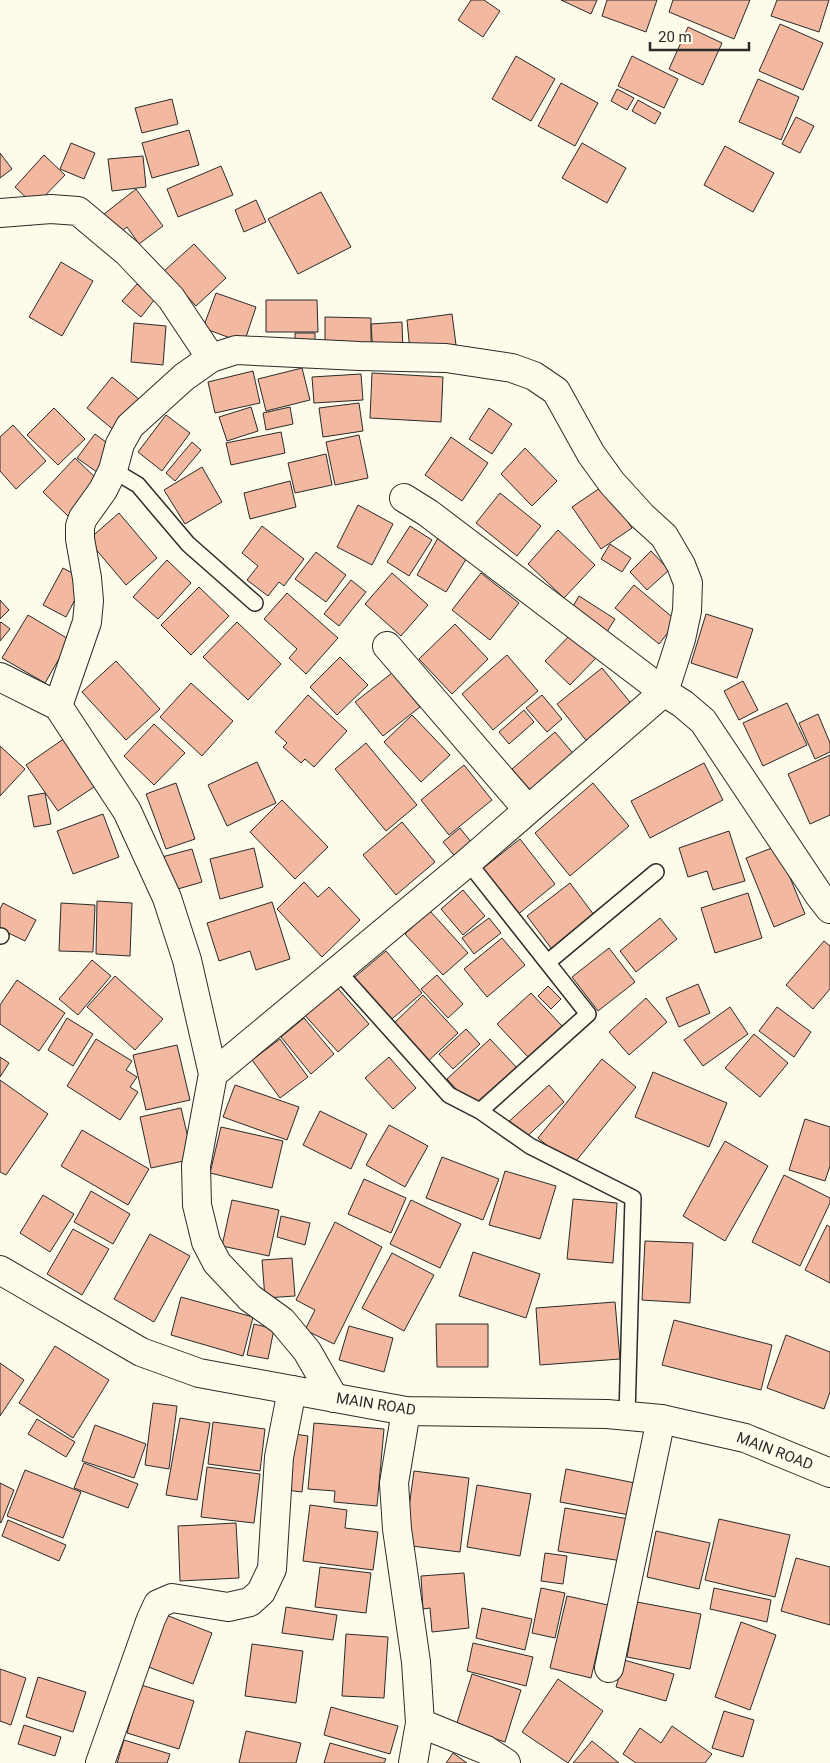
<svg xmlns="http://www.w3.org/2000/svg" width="830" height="1763" viewBox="0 0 830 1763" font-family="Roboto,sans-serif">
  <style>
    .building { fill: #f2b8a0; stroke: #2b2b2b }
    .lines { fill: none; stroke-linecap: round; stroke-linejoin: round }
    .lane-casing { stroke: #2b2b2b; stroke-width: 18 }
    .street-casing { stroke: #2b2b2b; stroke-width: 30 }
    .primary-casing { stroke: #2b2b2b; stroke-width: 30 }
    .lane { stroke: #fdfbea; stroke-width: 15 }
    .street { stroke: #fdfbea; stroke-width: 28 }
    .primary { stroke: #fdfbea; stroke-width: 28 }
    .labels { text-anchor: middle; stroke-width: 4; stroke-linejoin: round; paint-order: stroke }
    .street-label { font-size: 15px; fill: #2b2b2b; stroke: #fdfbea }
  </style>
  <rect width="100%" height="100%" fill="#fdfbea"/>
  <!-- building -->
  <path class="building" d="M471,0H484L500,11L483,37L458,20Z
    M561,0H597L591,14Z
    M607,0H657L646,32L602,16Z
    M673,0H750L734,39L669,12Z
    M777,0H829L819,32L771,16Z
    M780,24L823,43L803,90L759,71Z
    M688,27L722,43L703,85L669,69Z
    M516,56L555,79L531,121L492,99Z
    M632,56L678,79L664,108L618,86Z
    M758,79L799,97L781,140L739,122Z
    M561,83L598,103L575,146L538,126Z
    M617,89L634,98L627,110L611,101Z
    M172,99L178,124L142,133L135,108Z
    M638,100L661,113L655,124L632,111Z
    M796,117L814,126L800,153L782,144Z
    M189,130L199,165L152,178L142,143Z
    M71,143L95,153L84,179L60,169Z
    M582,143L626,168L607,203L562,178Z
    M725,146L774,173L753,212L704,185Z
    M0,153L12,169L0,178Z
    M44,155L65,175L35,206L15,187Z
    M143,156L146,187L112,191L108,159Z
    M221,166L233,195L178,217L167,189Z
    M136,189L163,226L139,244L127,227L113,237L99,218Z
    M321,192L351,247L298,274L268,219Z
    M256,200L266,222L244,232L235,210Z
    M194,244L226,278L196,306L164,271Z
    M61,262L93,281L62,336L29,317Z
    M137,284L155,299L141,317L122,301Z
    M216,293L256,307L244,343L203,328Z
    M266,300H317L318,332H266Z
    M452,314L456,345L410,351L407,320Z
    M325,317L371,318V352L325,351Z
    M402,322L403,352L373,354L371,324Z
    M134,323L166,326L163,365L131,362Z
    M295,333H315V348H295Z
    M302,368L310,400L266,411L258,379Z
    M253,371L260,403L215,413L208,382Z
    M372,373L443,377L441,422L370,418Z
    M361,374L363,400L314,403L312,377Z
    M112,377L140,400L115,431L87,408Z
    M359,403L363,431L323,437L319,408Z
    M251,407L258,431L227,441L219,417Z
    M290,407L293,424L266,430L263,413Z
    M54,408L85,439L58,465L27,435Z
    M489,408L512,424L492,454L469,439Z
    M166,415L190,433L162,471L138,452Z
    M13,425L46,461L16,489L0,471V437Z
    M281,432L285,453L231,465L226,443Z
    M95,434L118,451L101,475L77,458Z
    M359,435L368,478L335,485L326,442Z
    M451,437L488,463L462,501L425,475Z
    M192,442L201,450L175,481L166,473Z
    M525,448L557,481L532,506L501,474Z
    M326,454L332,485L295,493L288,463Z
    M75,458L101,483L69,517L43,492Z
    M202,467L222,502L185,524L164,490Z
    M290,481L296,507L250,519L244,493Z
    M603,486L632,528L601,549L572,507Z
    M500,493L541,526L517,556L476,523Z
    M358,505L393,524L372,565L337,547Z
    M119,513L157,558L126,585L88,540Z
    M262,526L304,559L284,586L279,582L268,596L247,580L258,566L242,553Z
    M410,526L432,540L409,576L387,562Z
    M558,530L595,565L564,598L528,564Z
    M438,538L468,556L446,592L417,575Z
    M610,544L631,558L622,572L601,559Z
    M651,551L669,570L647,590L630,572Z
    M316,552L346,575L326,602L295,579Z
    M167,560L191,583L158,619L133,597Z
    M63,568L85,580L66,617L43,605Z
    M392,573L428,605L401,636L365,604Z
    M481,573L519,603L490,640L452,610Z
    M351,580L366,592L339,626L324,614Z
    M634,585L677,621L659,644L615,608Z
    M199,587L229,616L191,655L161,625Z
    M287,593L338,638L306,674L289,658L297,649L264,619Z
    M579,596L615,619L605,635L569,613Z
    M0,600L9,610L0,619Z
    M706,614L753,629L737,678L691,663Z
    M28,615L70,640L45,683L2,658Z
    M1,622L10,629L0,641V623Z
    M237,622L281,664L248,700L203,657Z
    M455,624L488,659L452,694L419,659Z
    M571,634L596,658L570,685L545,661Z
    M507,655L538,691L493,730L462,694Z
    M340,657L368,685L337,715L310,687Z
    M116,661L160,709L126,740L82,692Z
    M602,668L634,707L589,744L557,704Z
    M392,673L420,707L383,736L355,702Z
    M743,681L758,710L739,720L724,691Z
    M191,683L233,721L202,756L160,717Z
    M308,695L347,731L314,767L305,759L301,763L283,747L287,743L275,732Z
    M542,695L562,719L547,732L526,708Z
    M787,703L807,745L763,766L743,723Z
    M524,710L534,722L509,744L499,732Z
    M818,714L830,743V752L815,759L799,723Z
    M412,715L450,755L421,782L384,742Z
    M154,724L185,753L154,785L124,756Z
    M555,732L576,757L534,794L512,769Z
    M65,738L97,785L58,811L26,765Z
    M366,743L417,805L386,831L335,769Z
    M0,746L25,769L0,796Z
    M830,755V815L810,824L788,774Z
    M257,762L276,803L227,826L208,785Z
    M704,763L723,800L650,838L631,801Z
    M464,765L492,800L449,835L421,800Z
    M176,783L195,839L166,849L146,794Z
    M593,783L629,826L570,876L535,833Z
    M45,793L51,824L34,827L28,796Z
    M282,800L328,847L295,879L250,832Z
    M103,814L119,857L73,874L57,831Z
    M402,822L435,862L396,895L363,855Z
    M460,828L475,847L458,860L443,842Z
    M729,831L745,881L713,890L707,871L688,877L679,848Z
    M520,839L555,884L516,916L481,870Z
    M777,846L805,914L774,927L746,858Z
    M254,848L263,887L220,899L210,859Z
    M192,849L202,882L171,891L162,857Z
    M304,882L318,897L329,887L360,920L322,957L277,909Z
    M570,883L600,923L557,956L527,916Z
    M463,890L485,916L463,935L441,909Z
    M748,893L762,938L715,953L701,908Z
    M97,901L132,903L130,956L96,954Z
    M272,902L290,959L256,970L250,951L219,961L207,923Z
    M3,903L36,920L25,941L0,929V909Z
    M61,903L95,905L93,952L59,951Z
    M430,911L468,953L443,975L405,934Z
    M489,918L501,933L474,954L462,938Z
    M660,918L677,939L636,972L620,951Z
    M502,938L525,965L487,997L464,969Z
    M824,941L830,946V989L813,1009L786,985Z
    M609,948L635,982L598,1011L572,977Z
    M386,951L422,993L386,1024L350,981Z
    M92,960L111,976L78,1015L59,999Z
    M437,975L463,1004L448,1018L421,989Z
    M115,976L163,1019L135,1050L87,1007Z
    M17,980L65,1013L39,1051L0,1024V1005Z
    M334,984L369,1024L338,1052L302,1012Z
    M698,984L710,1013L679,1027L666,998Z
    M548,986L561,999L551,1009L538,996Z
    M531,993L563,1027L529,1058L497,1024Z
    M423,995L458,1033L423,1066L388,1029Z
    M646,998L667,1022L629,1055L609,1032Z
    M730,1007L748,1034L703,1066L684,1040Z
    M777,1007L811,1032L794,1057L759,1031Z
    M67,1018L93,1034L73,1066L48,1050Z
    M304,1018L334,1054L311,1074L281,1037Z
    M466,1029L480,1044L453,1069L439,1054Z
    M754,1034L788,1063L760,1097L725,1068Z
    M96,1039L132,1061L126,1070L137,1077L130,1087L138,1092L120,1120L67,1086Z
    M280,1039L308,1077L280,1098L252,1060Z
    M490,1039L519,1070L476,1111L447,1079Z
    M177,1045L190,1100L146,1110L133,1055Z
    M0,1057L9,1063L0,1077Z
    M389,1057L416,1088L393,1109L365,1078Z
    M602,1059L636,1087L572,1166L538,1138Z
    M653,1072L727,1103L709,1147L635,1117Z
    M0,1080L48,1114L6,1175L0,1172Z
    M235,1085L299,1107L287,1140L223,1117Z
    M549,1085L564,1102L520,1143L504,1126Z
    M181,1108L193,1159L151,1168L140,1117Z
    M320,1111L367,1134L351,1169L303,1145Z
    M805,1119L830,1127V1166L825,1181L789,1170Z
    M389,1125L428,1146L405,1187L366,1165Z
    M221,1127L283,1141L272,1188L210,1173Z
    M82,1130L149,1169L128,1205L61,1166Z
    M725,1141L768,1166L725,1241L683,1216Z
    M442,1157L499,1179L483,1220L426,1198Z
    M505,1171L556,1186L540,1239L489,1225Z
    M784,1175L830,1198V1203L800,1266L752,1242Z
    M364,1179L406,1198L391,1233L348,1214Z
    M91,1191L130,1214L113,1244L74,1222Z
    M43,1195L74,1214L50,1252L20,1233Z
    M573,1199L617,1203L613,1263L567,1259Z
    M232,1200L279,1210L269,1256L222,1246Z
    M411,1200L461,1224L440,1268L390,1244Z
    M281,1216L310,1223L305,1245L277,1237Z
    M335,1222L382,1247L334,1344L305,1330L315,1310L296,1300Z
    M827,1225L830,1227V1283L805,1270Z
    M73,1229L109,1249L82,1295L47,1274Z
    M150,1234L190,1256L154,1322L114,1299Z
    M645,1241L693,1243L690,1303L642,1300Z
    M473,1252L540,1274L526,1318L459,1296Z
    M392,1253L434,1275L404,1331L362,1308Z
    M292,1258L295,1296L265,1298L262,1260Z
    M181,1297L253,1317L243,1356L171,1335Z
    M615,1302L620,1359L540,1365L536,1308Z
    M674,1320L772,1345L761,1390L662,1365Z
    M254,1324L274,1329L268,1359L247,1355Z
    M436,1324H488V1367H437Z
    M349,1326L393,1338L384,1372L339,1360Z
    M786,1335L830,1352V1392L824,1409L767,1388Z
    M55,1346L109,1380L73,1438L19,1403Z
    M0,1363L24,1380L0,1416Z
    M153,1403L177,1406L169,1469L145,1465Z
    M180,1418L210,1423L197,1500L166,1495Z
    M37,1419L75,1442L66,1457L28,1434Z
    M213,1422L265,1429L260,1471L208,1464Z
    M314,1423L384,1429L377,1506L334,1502L335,1491L308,1489Z
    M95,1425L146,1444L134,1478L82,1461Z
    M294,1434L308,1436L302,1492L286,1490Z
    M84,1463L138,1484L128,1508L74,1488Z
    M207,1467L260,1474L254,1523L201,1517Z
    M566,1469L635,1483L629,1515L560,1502Z
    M25,1470L81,1492L63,1538L7,1516Z
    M414,1471L469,1478L460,1552L404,1545Z
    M0,1483L14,1490L1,1523L0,1522Z
    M477,1485L531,1494L520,1556L467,1547Z
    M310,1505L347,1510L345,1528L378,1532L373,1570L303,1561Z
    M565,1508L629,1519L622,1561L558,1551Z
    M719,1519L790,1535L775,1597L705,1580Z
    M8,1520L66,1545L59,1561L2,1536Z
    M236,1523L239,1578L180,1581L178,1526Z
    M656,1531L710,1543L699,1589L647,1577Z
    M545,1553L567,1556L563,1584L541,1581Z
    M796,1558L830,1567V1625L781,1611Z
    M320,1567L371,1573L366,1613L315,1607Z
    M464,1573L469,1628L432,1632L430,1608L423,1609L421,1576Z
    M541,1588L565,1593L555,1638L532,1633Z
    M714,1588L771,1600L767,1622L710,1609Z
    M567,1596L608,1605L591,1678L550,1668Z
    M637,1602L701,1614L690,1669L627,1657Z
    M286,1607L337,1615L333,1640L282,1633Z
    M482,1608L532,1619L525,1650L476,1638Z
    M166,1615L212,1633L193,1684L146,1666Z
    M741,1622L776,1635L750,1710L715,1697Z
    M346,1634L388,1637L384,1698L342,1696Z
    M473,1643L533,1657L526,1686L467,1671Z
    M252,1644L303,1651L296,1703L245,1696Z
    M624,1660L674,1674L666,1701L616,1687Z
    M0,1669L26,1678L11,1725L0,1721Z
    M472,1674L521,1690L505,1742L456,1726Z
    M38,1677L86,1692L73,1732L26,1717Z
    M558,1679L603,1711L568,1763L522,1732Z
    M141,1685L194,1701L179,1749L127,1733Z
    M331,1707L398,1726L390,1754L324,1735Z
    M724,1711L754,1720L743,1757L712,1748Z
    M24,1725L61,1737L55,1756L18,1744Z
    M672,1726L712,1754L705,1763H636L623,1754L640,1728L661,1743Z
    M246,1731L301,1743L296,1763H239Z
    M124,1740L170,1754L167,1763H117Z
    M592,1741L619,1763H573Z
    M330,1743L386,1759L384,1763H324Z
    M453,1753L467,1763H446Z"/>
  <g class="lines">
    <!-- lane casing -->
    <g class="lane-casing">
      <path id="lane" d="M113,470L138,485L188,544L255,603
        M468,862L588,1014L480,1111
        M0,936H1
        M548,962L656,872
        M337,970L449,1095L480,1111L530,1146L633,1198L627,1416"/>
    </g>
    <!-- street casing -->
    <g class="street-casing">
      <path id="street" d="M0,213L51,209L78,211L127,252L171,298L211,358
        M404,498L428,513L664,692L683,704L703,721L819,895L830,909
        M387,646L528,810
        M0,677L58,706L127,811L167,898L187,960L213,1074L196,1166L197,1205L206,1242L217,1263L250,1298L282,1321L307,1351L334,1398
        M58,706L87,622L89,601L87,578L80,539V526L83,518L103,490L113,470L120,444L130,426L184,377L211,358L236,350L359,356L446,358L512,368L534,376L556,391L591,454L612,483L642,516L664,536L681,565L688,583L687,611L681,639L664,692L468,862L213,1074
        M406,1411L394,1483L397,1529L416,1662L420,1723L413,1763
        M609,1668L661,1419
        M420,1723L486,1750L506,1763
        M100,1763L151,1619L158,1604L172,1598L228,1607L250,1602L261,1592L272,1569L279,1457L292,1390"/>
    </g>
    <!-- primary casing -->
    <g class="primary-casing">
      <path id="primary" d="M0,1270L141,1352L199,1373L406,1411L607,1414L661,1419L745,1438L830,1473"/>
    </g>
    <!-- lane -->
    <use href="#lane" class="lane"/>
    <!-- street -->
    <use href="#street" class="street"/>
    <!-- primary -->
    <use href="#primary" class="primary"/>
  </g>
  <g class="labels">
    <!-- street labels -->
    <g class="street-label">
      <text transform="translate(376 1404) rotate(9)" y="5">MAIN ROAD</text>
      <text transform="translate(775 1451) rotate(21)" y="5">MAIN ROAD</text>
    </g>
  </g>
  <!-- scale -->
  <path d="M650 42v8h99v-8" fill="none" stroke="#2b2b2b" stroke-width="2.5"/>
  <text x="658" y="42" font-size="15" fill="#2b2b2b" stroke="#fdfbea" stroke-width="4" paint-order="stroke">20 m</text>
</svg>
